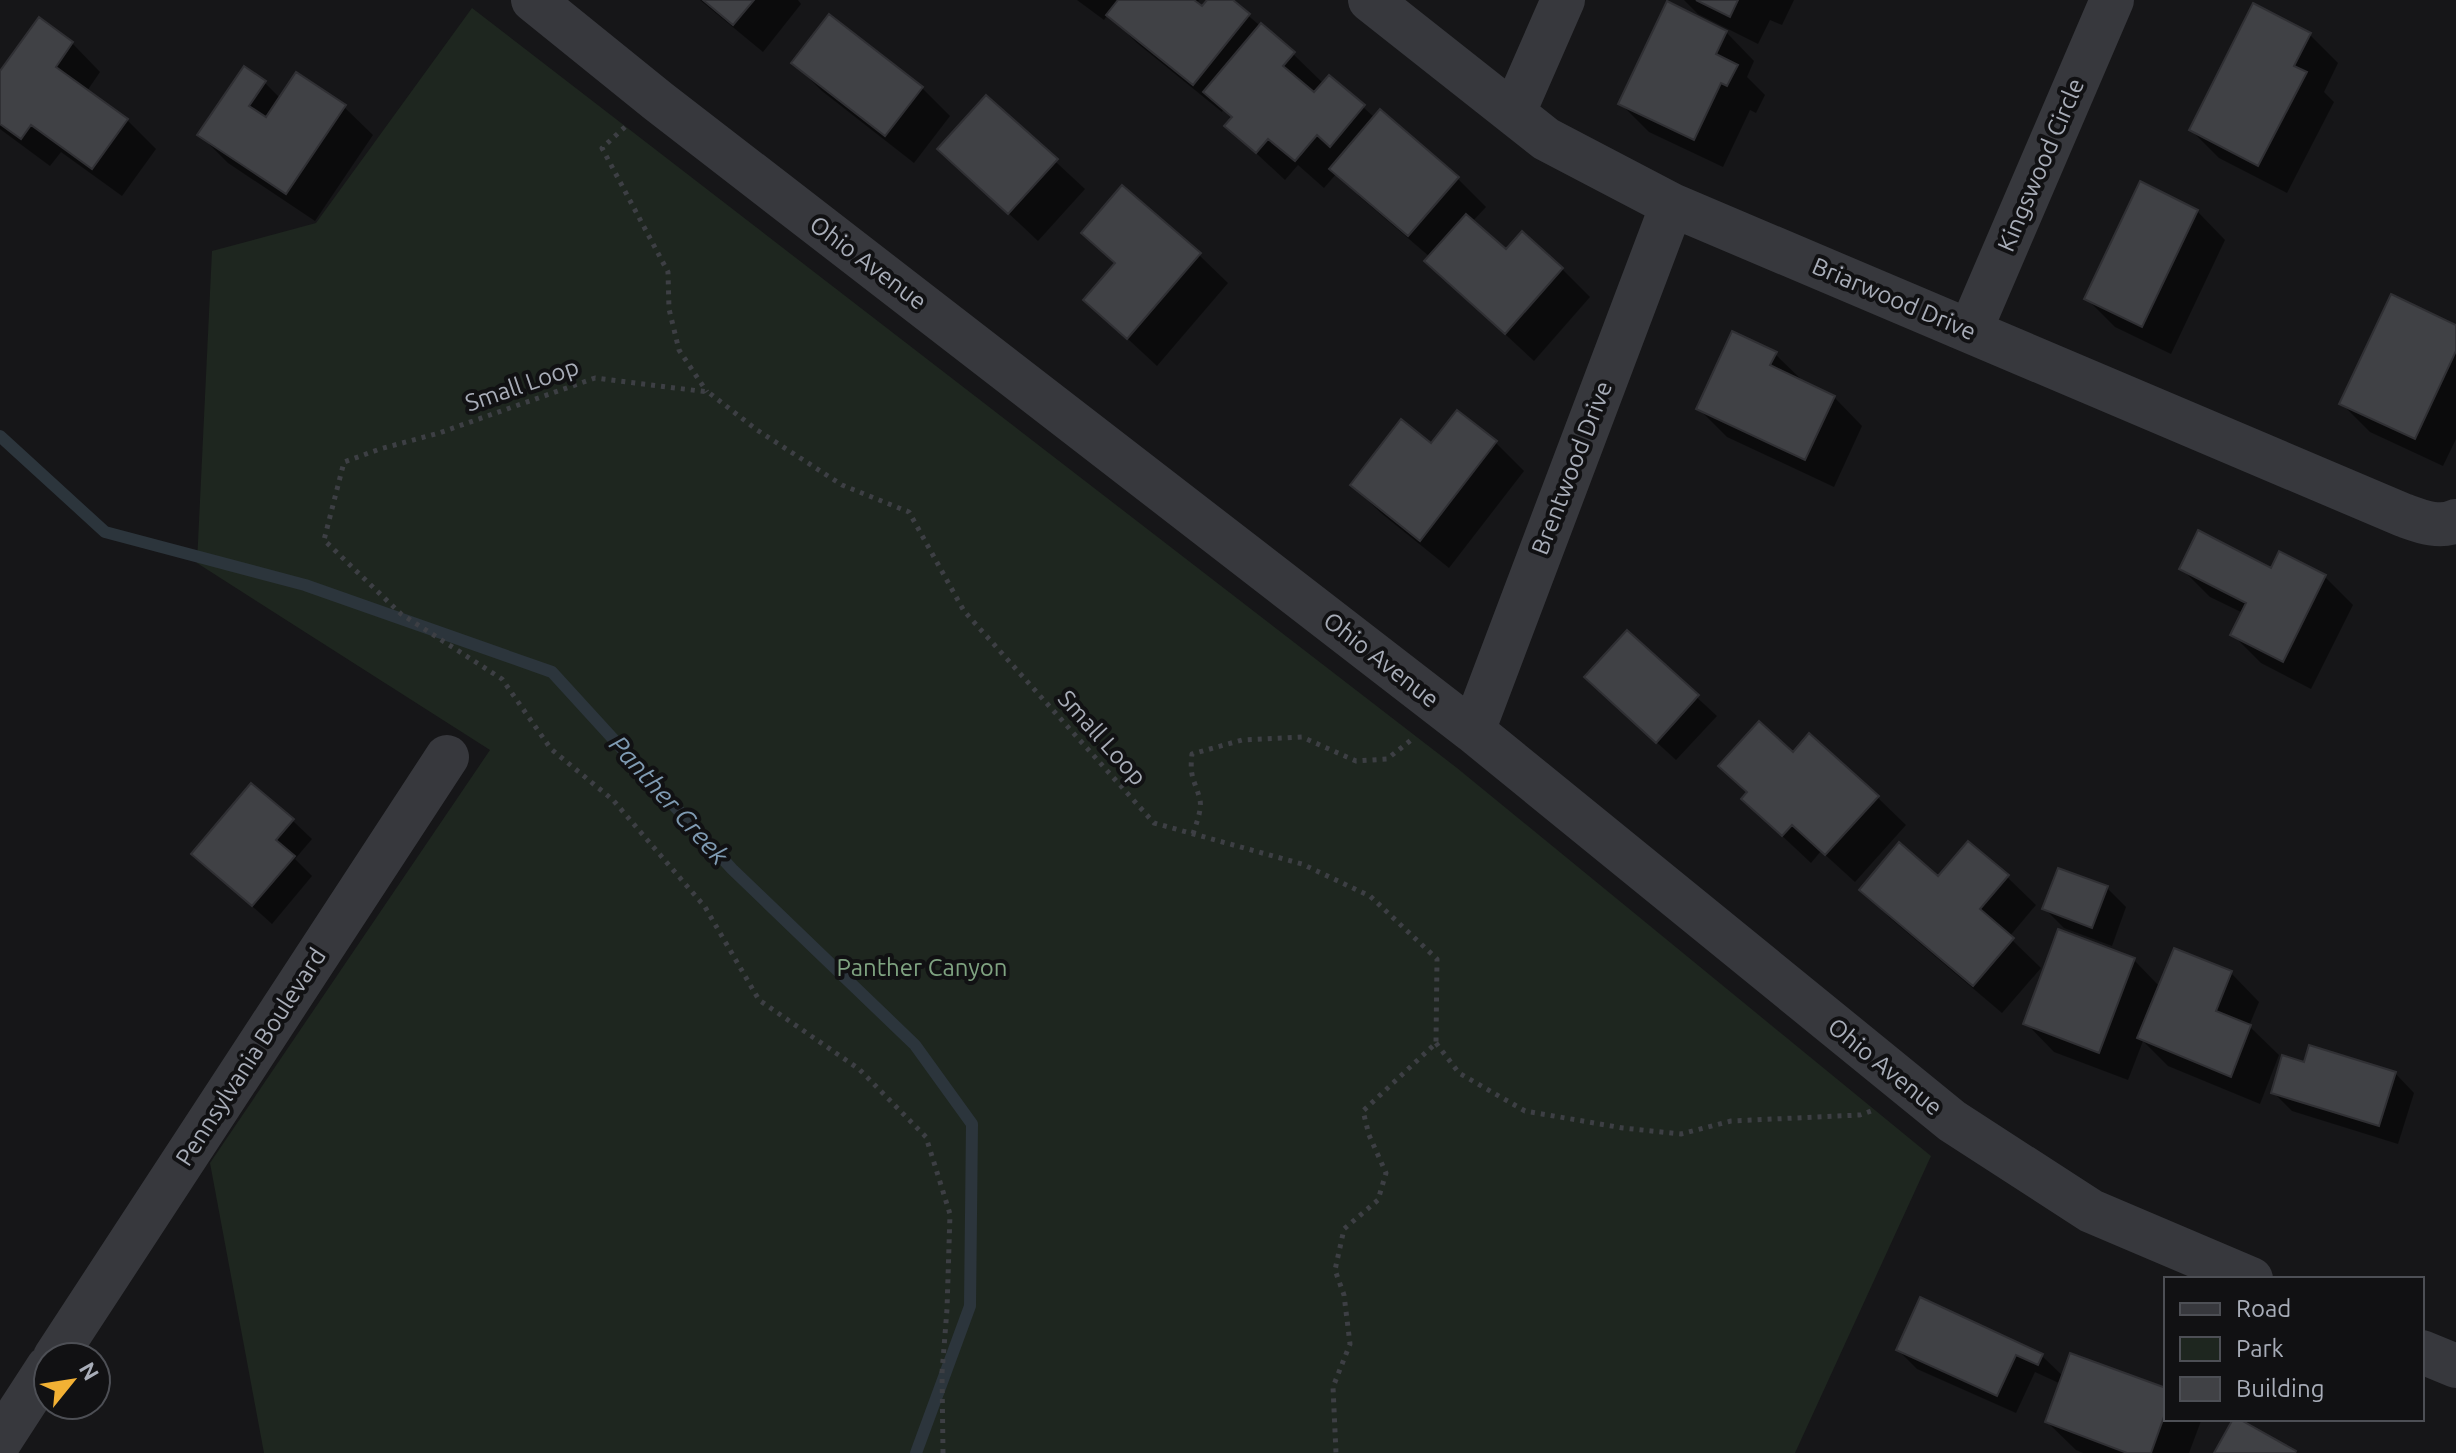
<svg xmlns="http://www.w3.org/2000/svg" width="2456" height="1453" viewBox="0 0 2456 1453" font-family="Ubuntu,sans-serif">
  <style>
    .green { fill: #1e261f }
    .shadow { fill: #0007 }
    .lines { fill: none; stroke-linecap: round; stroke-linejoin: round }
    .stream { stroke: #2c353c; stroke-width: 12 }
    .building { fill: #404145; stroke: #303034; stroke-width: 2 }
    .path { stroke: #3d3f44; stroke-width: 5; stroke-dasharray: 4 6; stroke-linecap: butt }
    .street { stroke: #37383d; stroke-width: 44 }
    .labels { text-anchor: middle; stroke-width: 8; stroke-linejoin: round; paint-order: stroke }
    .street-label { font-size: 24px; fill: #a8adb8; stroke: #111113 }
    .park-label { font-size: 24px; fill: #7fa381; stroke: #111113 }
    .water-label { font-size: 26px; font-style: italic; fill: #7f9bb3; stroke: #111113 }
  </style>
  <rect width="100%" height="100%" fill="#161618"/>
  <!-- green -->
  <path class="green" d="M472,8L1457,768L1931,1156L1795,1453H264L210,1163L490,750L197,563L212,251L316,223Z"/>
  <!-- shadow -->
  <path class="shadow" d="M700,0H798L801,4L763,52Z
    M1077,0H1199L1196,4L1202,9L1209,0H1230L1293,54L1324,84L1363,107L1375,118L1457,178L1486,207L1472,222L1506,252L1562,269L1590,297L1534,361L1426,261L1430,257L1360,197L1337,173L1324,188L1298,165L1285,180L1227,126L1233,119L1223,110L1222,112L1137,43L1108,14L1104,20Z
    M1684,0H1794L1782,25L1770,20L1758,44L1698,14Z
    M39,20L72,43L100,72L87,91L127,120L156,149L122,196L61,152L50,166L0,129V74Z
    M1726,32L1754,61L1747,77L1765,95L1756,113L1750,110L1723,167L1649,132L1621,104Z
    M2310,35L2338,63L2324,92L2334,102L2287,193L2219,158L2191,130Z
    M794,63L922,88L950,116L914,163L822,91Z
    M264,82L281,99L344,107L373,135L315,221L228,163L200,135Z
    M986,97L1085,189L1038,241L940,149Z
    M1122,188L1199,255L1228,283L1157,366L1086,300L1116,265L1084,233Z
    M2197,211L2225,240L2171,354L2115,327L2086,298Z
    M2456,327V439L2443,466L2370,432L2341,403Z
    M1775,354L1804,382L1834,397L1862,426L1834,487L1727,437L1699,409Z
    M1458,413L1496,443L1524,471L1449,568L1381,513L1352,485L1432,446Z
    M2280,554L2325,577L2353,605L2311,689L2261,663L2232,634L2243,613L2210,597L2181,568L2272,570Z
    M1627,633L1717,716L1676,760L1606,696Z
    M1793,754L1877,797L1906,825L1855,882L1821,851L1811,863L1743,799L1748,793L1721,766Z
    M293,821L312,839L295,859L312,876L272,924L194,854Z
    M2007,877L2036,905L2009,937L2041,968L2002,1013L1890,918L1862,890L1939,879Z
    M2107,888L2126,907L2112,946L2064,928L2045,909Z
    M2134,960L2160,987L2231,973L2259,1002L2249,1026L2279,1055L2260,1104L2168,1066L2143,1041L2128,1080L2054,1052L2026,1023Z
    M2305,1064L2395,1073L2414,1093L2398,1144L2292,1111L2273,1092Z
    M1898,1350L2042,1356L2064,1377L2166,1390V1419H2199L2201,1421L2189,1453H2083L2076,1450L2047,1422L2061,1384L2035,1372L2016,1413L1917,1369Z"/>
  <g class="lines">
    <!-- stream -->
    <path class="stream" d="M0,436L105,532L305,585L552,672L732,869L915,1045L972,1124L970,1306L916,1453"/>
  </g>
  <!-- building -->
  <path class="building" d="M703,0H754L733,25Z
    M1118,0H1194L1202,6L1207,0H1233L1250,14L1193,85L1106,15Z
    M1696,0H1738L1730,17Z
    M1667,1L1727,31L1716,54L1738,65L1727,86L1721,83L1694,140L1618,104Z
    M2253,3L2311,33L2294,66L2307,72L2258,166L2189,130Z
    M829,14L923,87L885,136L791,63Z
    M39,17L73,42L56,67L128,119L92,169L31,125L21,139L0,124V71Z
    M1261,23L1295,52L1283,66L1314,92L1329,75L1365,105L1330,147L1317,135L1295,161L1268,139L1256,153L1224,126L1232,117L1203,92Z
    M244,66L266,81L249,106L266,117L296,72L346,105L286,194L197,135Z
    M986,95L1058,159L1008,214L937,149Z
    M1380,109L1459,177L1408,236L1329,169Z
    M2140,181L2198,210L2142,327L2084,299Z
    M1122,185L1201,253L1127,339L1083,300L1115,263L1081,233Z
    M1466,214L1506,249L1522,231L1563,268L1505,334L1424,261Z
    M2391,294L2456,325V351L2415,439L2339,404Z
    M1732,331L1777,352L1770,365L1835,396L1805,460L1696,409Z
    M1457,410L1497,441L1420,541L1350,485L1401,419L1431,443Z
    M2198,530L2271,568L2279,551L2326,575L2283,662L2230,635L2246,603L2179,569Z
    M1627,630L1699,695L1656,743L1584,677Z
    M1759,721L1793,752L1809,733L1879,796L1825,855L1792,825L1782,836L1741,799L1747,792L1718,766Z
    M251,783L294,819L276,840L295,856L252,906L191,854Z
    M1968,841L2009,875L1980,909L2014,938L1973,986L1859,890L1899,842L1938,876Z
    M2058,868L2108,886L2092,928L2042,909Z
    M2058,929L2135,958L2099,1053L2023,1024Z
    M2174,948L2232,971L2216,1011L2251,1025L2231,1077L2137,1038Z
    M2309,1045L2396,1072L2379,1126L2271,1093L2282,1055L2304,1062Z
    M1920,1297L2043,1354L2038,1365L2016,1355L1997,1396L1896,1350Z
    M2070,1353L2166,1388V1411L2151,1453H2127L2045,1422Z
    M2233,1419H2239L2296,1451L2295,1453H2214Z"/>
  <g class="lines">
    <!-- path -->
    <path class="path" d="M625,127L602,148L668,272L669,309L679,350L707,392
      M1193,834C1196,824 1202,810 1200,800C1195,780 1189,778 1192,754L1242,740L1302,737L1356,761L1387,759L1415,737
      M1436,1043L1459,1073L1525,1111L1623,1128L1681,1134L1731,1121L1860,1115L1874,1110
      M943,1453L942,1373L947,1309L950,1214L926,1137L859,1069L759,1000L705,907L613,800L551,749L502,679L401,614L324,540L344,462L380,449L439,433L595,378L708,392L757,430L842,485L909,512L964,611L1154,823L1302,864L1370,896L1437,959L1436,1043L1363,1111L1369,1135L1386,1173L1378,1200L1344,1229L1335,1270L1344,1295L1350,1344L1333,1387L1336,1453"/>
    <!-- street -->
    <path class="street" d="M533,0L658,101L1473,731L1952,1121L2091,1211L2251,1279
      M1370,0L1546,139L1672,205L2403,515C2420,521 2439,529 2456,521
      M1514,112L1563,0
      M1970,331L2112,0
      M1473,731L1672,205
      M2422,1352L2456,1366
      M55,1357L447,757
      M0,1441L48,1367"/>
  </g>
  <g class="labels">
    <!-- street labels -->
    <g class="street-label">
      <text transform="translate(2041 165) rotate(-67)" y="8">Kingswood Circle</text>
      <text transform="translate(868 263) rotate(37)" y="8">Ohio Avenue</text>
      <text transform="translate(1894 299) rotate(23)" y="8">Briarwood Drive</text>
      <text transform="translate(522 385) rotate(-19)" y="8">Small Loop</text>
      <text transform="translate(1572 468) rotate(-69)" y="8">Brentwood Drive</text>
      <text transform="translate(1381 660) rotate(38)" y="8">Ohio Avenue</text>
      <text transform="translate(1102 738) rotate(48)" y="8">Small Loop</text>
      <text transform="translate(251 1057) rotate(-57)" y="8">Pennsylvania Boulevard</text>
      <text transform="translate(1885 1067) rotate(39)" y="8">Ohio Avenue</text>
    </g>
    <!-- park labels -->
    <g class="park-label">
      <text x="922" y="976">Panther Canyon</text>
    </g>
    <!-- water labels -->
    <g class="water-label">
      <text transform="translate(669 800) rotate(48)" y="9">Panther Creek</text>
    </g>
  </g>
  <!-- legend -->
  <rect x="2164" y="1277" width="260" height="144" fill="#111113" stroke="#4d4f55" stroke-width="2"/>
  <rect x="2180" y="1303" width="40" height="12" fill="#37383d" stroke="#4d4f55" stroke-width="2"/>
  <text x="2236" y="1317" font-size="24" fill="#a8adb8">Road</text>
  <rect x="2180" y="1337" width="40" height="24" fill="#1e261f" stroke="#4d4f55" stroke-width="2"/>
  <text x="2236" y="1357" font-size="24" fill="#a8adb8">Park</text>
  <rect x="2180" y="1377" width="40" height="24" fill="#404145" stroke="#4d4f55" stroke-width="2"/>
  <text x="2236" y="1397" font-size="24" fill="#a8adb8">Building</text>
  <!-- north arrow -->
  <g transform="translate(72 1381) rotate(60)"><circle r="38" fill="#111113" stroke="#4d4f55" stroke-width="2"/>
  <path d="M0-6L14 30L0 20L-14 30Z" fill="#f2b134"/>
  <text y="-12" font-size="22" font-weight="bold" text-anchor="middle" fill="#a8adb8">N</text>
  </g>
</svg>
